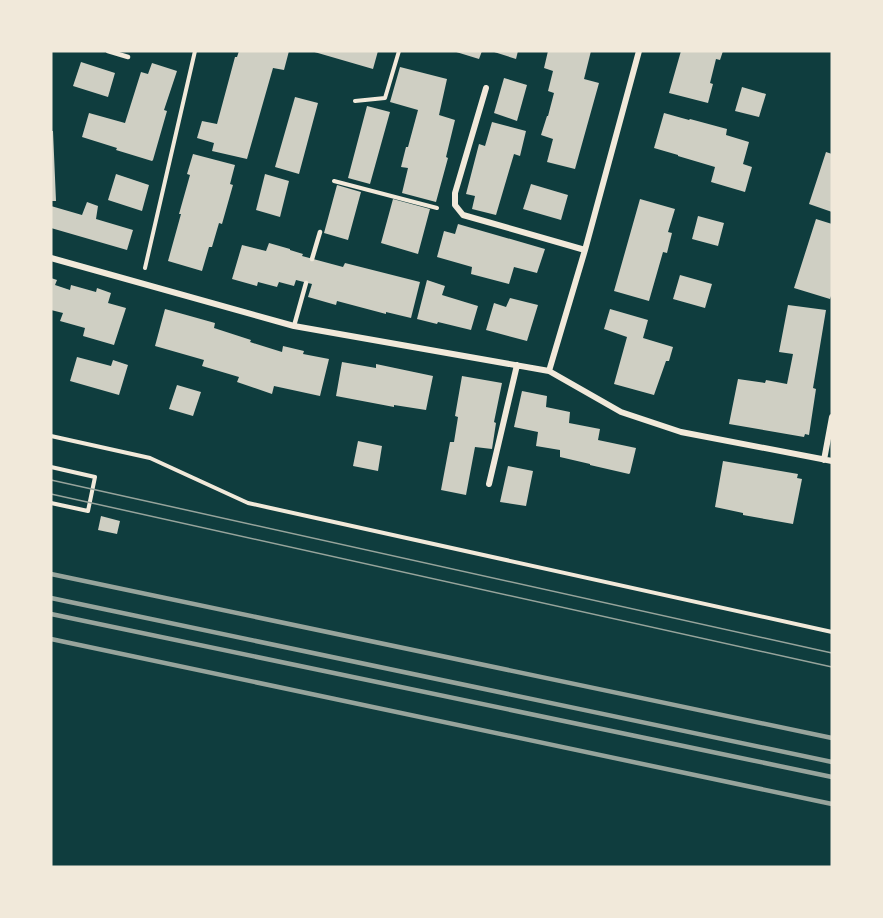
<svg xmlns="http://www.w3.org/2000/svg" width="883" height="918" viewBox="0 0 883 918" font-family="Rubik,sans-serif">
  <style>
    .building { fill: #cfcfc3 }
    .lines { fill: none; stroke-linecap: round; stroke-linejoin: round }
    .path { stroke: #f1e9da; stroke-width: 4 }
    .service { stroke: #f1e9da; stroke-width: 4.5 }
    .minor { stroke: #f1e9da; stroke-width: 6 }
    .tram { stroke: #97a49c; stroke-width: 1.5 }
    .rail { stroke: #97a49c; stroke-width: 4.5 }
  </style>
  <rect width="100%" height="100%" fill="#0f3d3e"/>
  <!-- building -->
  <path class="building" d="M239,51H289L284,70L273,68L247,159L212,151L214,143L197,138L202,121L217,124L235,57H237Z
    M311,51H378L373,69Z
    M453,51H482L479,59Z
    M491,51H518L516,59Z
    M548,51H591L584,79L599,83L575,169L547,162L553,139L541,135L547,116H548L554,93L548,91L553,71L544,68Z
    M681,51H723L720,60L716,59L710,83L713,84L708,103L669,93Z
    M81,62L115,73L108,97L73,86Z
    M152,63L177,71L164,110L167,111L153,160L152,161L116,150L117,148L82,137L89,113L125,123L141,72L148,74Z
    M400,67L447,79L439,115L455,120L446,157L448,158L436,202L402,193L408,168L401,167L406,147H408L418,110L390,102Z
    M504,78L527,85L517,121L494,113Z
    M742,87L766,94L759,117L735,111Z
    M295,97L318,103L299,174L275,167Z
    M367,106L390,112L370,184L348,178Z
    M664,113L689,120L690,119L727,129L726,135L749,142L743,164L752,167L745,192L711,182L715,167L678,156V155L654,148Z
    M492,122L526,131L520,156L514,154L496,215L472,209L475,196L466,194L479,144L485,146Z
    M51,131H53L56,201H51Z
    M826,152L832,154V212L809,204Z
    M193,154L235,165L230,184L233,185L222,224L219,223L212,247H209L202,271L168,261L181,214H179L190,175L187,174Z
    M116,174L149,185L142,211L108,200Z
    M265,174L289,181L280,217L256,210Z
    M531,184L568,195L561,220L523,209Z
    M337,185L361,192L348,240L324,233Z
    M393,199L430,209L418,254L381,243Z
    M640,199L675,209L668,232L672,233L667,253L663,252L649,301L614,291Z
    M87,202L98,206L96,219L133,230L127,250L51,228V206L82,215Z
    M698,216L724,223L718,246L692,239Z
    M816,219L832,224V293L830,299L794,288Z
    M458,224L545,249L537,273L514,267L509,284L471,274L472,267L437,257L444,231L455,234Z
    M269,243L290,249V250L303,254L302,256L343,267L345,263L420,282L411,318L386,312V314L337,301L336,305L308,297L312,284L296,280L294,286L279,282L277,287L258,282L257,286L232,279L242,245L266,251Z
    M680,275L712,284L705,308L673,299Z
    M51,278L57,280L55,285L70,290L71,285L96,292L97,288L111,293L108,303L126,308L114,345L83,336L85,328L60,321L63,313L51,310Z
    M427,280L445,286L442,295L478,306L471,330L438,322L437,324L417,319Z
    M510,298L538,305L527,341L486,330L494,303L506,307Z
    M788,305L826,310L813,388L816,389L809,435L805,434L804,437L729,424L738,379L765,383L766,380L787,384L793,354L779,352Z
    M165,309L215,323L214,328L251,340L250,342L282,352L283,346L304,351L303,354L329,359L320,396L274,386L272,394L237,382L239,377L202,366L204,360L155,346Z
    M610,309L648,320L643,338L673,347L669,361H666L654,395L614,384L627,337L604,329Z
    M77,357L111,366L113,360L128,365L119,395L70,381Z
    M342,362L376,368V364L433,376L426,410L394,405V407L336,396Z
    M462,376L502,383L494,422L496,423L492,449L475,447L466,495L441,490L450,442H454L458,417L455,416Z
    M177,385L201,392L193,416L169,409Z
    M522,391L547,396L546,407L570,412L569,423L600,429L598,440L636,448L630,473L629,474L590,465V464L560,457V450L536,446L538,432L514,427Z
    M358,441L382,446L378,471L353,466Z
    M723,461L798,474L797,478L802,479L793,524L743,515V513L715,507Z
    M508,466L533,471L526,506L500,502Z
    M101,516L120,521L117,534L98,530Z"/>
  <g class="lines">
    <!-- path -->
    <path class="path" d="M355,101L385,98L399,51
      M334,181L437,208
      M145,268L195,51
      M51,436L150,458L248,503L832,632
      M51,467L95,477L88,511L51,503"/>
    <!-- service -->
    <path class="service" d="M108,51L128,57
      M312,259L320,232
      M294,326L306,283"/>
    <!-- minor -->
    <path class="minor" d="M486,88L455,193V205L463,215L585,250
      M51,258L294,326L549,371L621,412L681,432L832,461
      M549,371L585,250L639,51
      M824,460L832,417
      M489,484L517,365"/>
    <!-- tram -->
    <path class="tram" d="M51,480L832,653
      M51,494L832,667"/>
    <!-- rail -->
    <path class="rail" d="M51,574L832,738
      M51,598L832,762
      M51,614L832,777
      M51,639L832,804"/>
  </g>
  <!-- border -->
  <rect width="883" height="918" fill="none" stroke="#f1e9da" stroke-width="105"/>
</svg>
